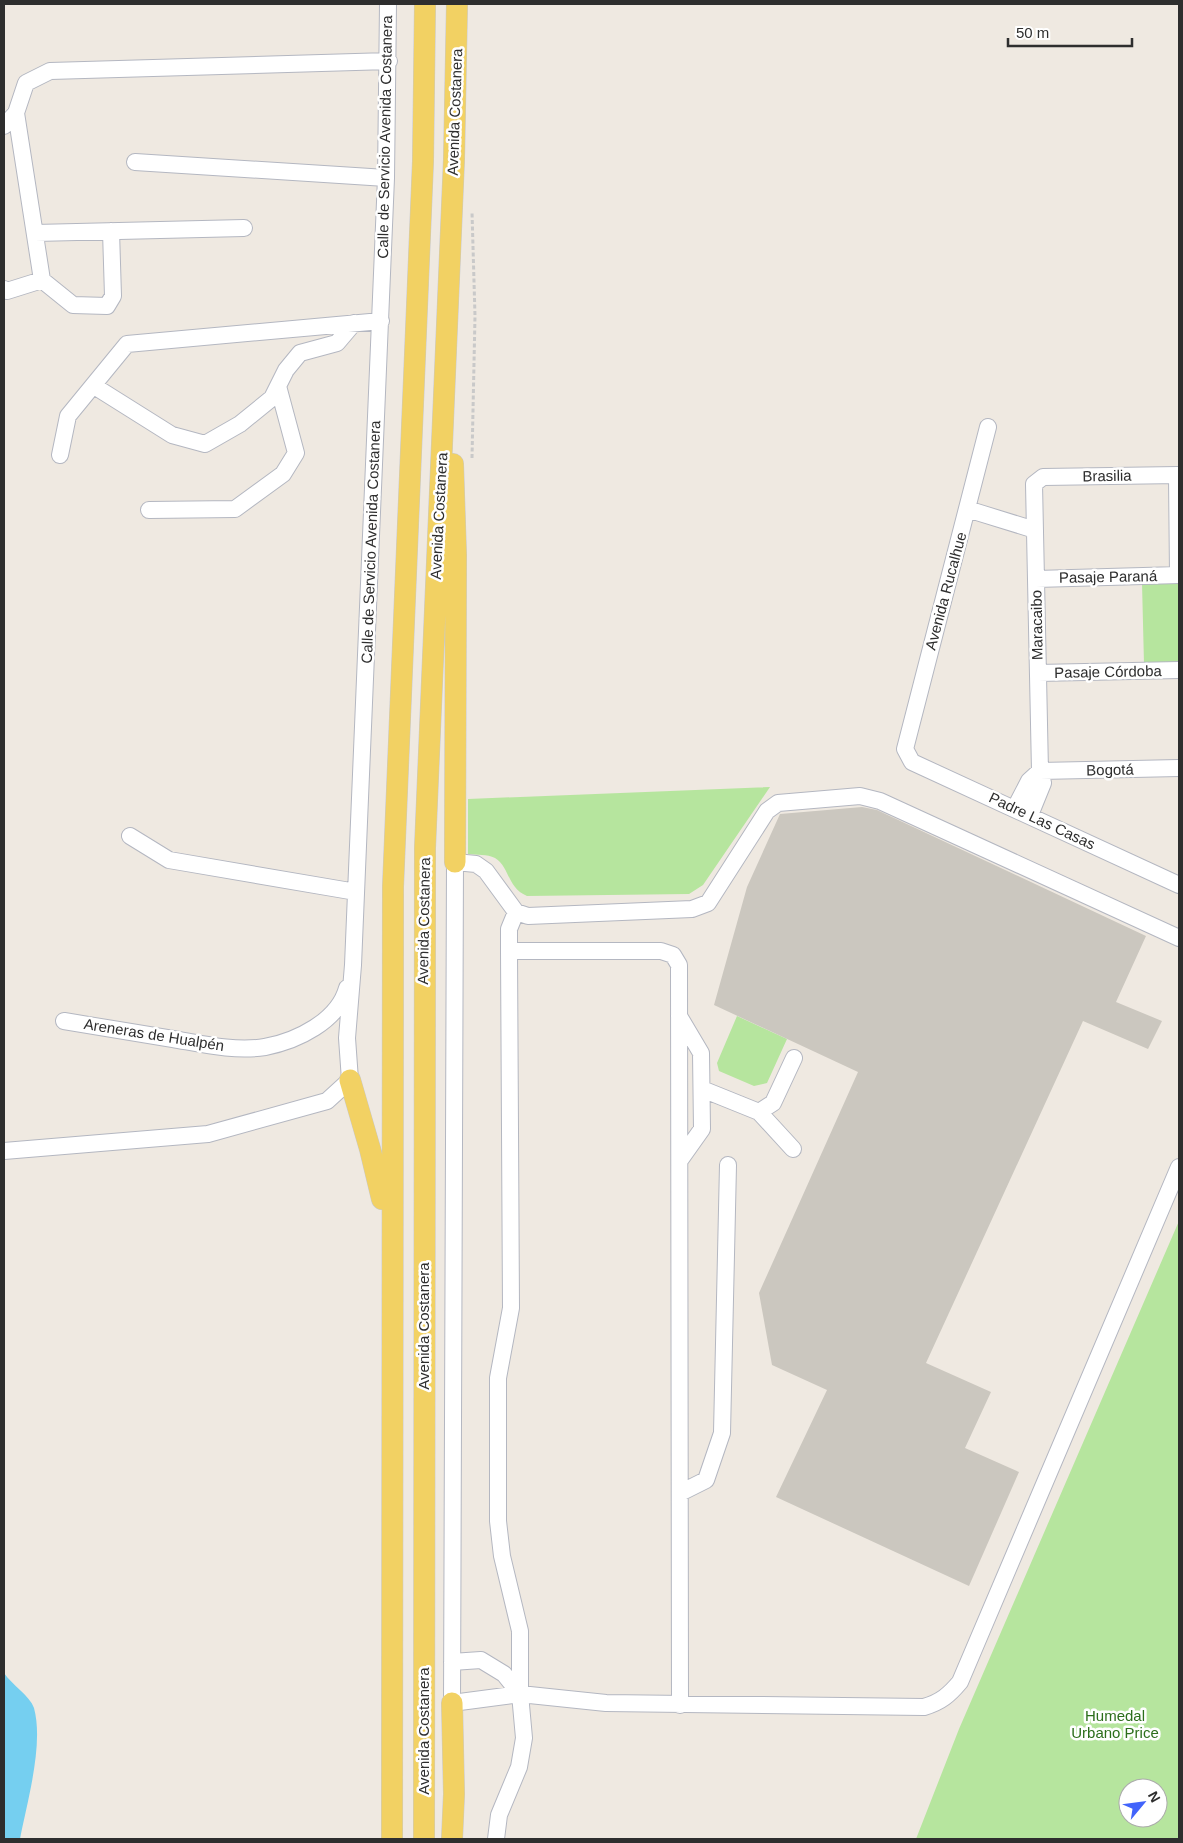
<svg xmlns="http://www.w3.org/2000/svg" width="1183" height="1843" viewBox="0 0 1183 1843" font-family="Arial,sans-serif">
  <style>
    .green { fill: #b6e59e; fill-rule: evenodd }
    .water { fill: #75cff0 }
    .building { fill: #cbc7bf }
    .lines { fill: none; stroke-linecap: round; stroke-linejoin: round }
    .minor-casing { stroke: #b4b7c1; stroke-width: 18 }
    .major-casing { stroke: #c9c9c9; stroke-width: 22 }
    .path { stroke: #c9c9c9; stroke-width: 3; stroke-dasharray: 4 2.5; stroke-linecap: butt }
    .minor { stroke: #fff; stroke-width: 16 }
    .major { stroke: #f2d163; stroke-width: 21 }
    .labels { text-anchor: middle; stroke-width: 5; stroke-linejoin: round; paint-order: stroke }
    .street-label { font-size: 15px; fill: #2e2e2e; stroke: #fff }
    .park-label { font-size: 15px; fill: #2c6e1b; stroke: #fff }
  </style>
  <rect width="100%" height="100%" fill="#efe9e1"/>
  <!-- green -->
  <path class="green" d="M1179,582V664H1144L1142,583Z
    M770,787L703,885L689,894L527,896C507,888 510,867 495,858C487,854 477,855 468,854V799Z
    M737,1016L787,1039L767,1083L754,1086L719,1071L717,1063Z
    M1179,1221V1839H916L959,1729ZM1128,1788H1158V1818H1128Z"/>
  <!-- water -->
  <path class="water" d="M4,1673C12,1685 30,1696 34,1708C44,1745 27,1802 20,1839H4Z"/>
  <!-- building -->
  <path class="building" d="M862,807L877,810L1146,936L1116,1002L1162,1021L1148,1049L1083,1021L926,1363L991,1392L965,1448L1019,1472L969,1586L776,1497L827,1390L772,1365L759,1293L858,1072L714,1005L747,887L780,814Z"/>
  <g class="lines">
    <!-- minor casing -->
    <g class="minor-casing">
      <path id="minor" d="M4,126L16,113
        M135,162L386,178
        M111,231L113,296L107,306L73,305L42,280L16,113L26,83L50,71L389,61
        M35,233L244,228
        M4,289L7,291L42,280
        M94,386L172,435L205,444L240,424L272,398L286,370L300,353L337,343L354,323
        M988,427L905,749L912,762L1179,885
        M60,455L68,416L127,344L381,321
        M1177,475L1178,575
        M967,509L1035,530
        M149,510L235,509L283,474L296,453L278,386
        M1036,579L1179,575
        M1038,673L1179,670
        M1040,771L1179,768
        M1015,808L1029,781L1040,771
        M1030,815L1043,783L1040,771L1034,484L1043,477L1179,475
        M130,836L169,860L356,892
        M1179,938L880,801L860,796L778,803L767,811L708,903L692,909L528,916L516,912L486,871L476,864L455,862L452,1703L520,1694L606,1703L924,1707C941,1702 949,1695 960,1682L1179,1167
        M509,951H661L673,955L679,965L680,1705
        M679,1016L701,1053L702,1129L680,1160
        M64,1021C100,1027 137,1033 173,1039C202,1044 235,1052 265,1047C297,1041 338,1021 347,988
        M702,1089L759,1112L793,1149
        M759,1112L773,1103L794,1058
        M4,1151L208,1134L327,1101L350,1080L347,1038L353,965L386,178L388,4
        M680,1493L706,1480L722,1433L728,1165
        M452,1662L481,1660L504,1674L520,1694
        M496,1839L499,1815L519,1767L524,1738L520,1694V1631L502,1556L498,1521V1378L511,1308L509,951V929L516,912"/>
    </g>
    <!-- major casing -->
    <g class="major-casing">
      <path id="major" d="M453,464L456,555L455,862
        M350,1080L370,1149L382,1199
        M392,1839L393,887L423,161L425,4
        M424,1839L425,848L454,159L457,4
        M452,1839L454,1794L452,1703"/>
    </g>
    <!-- path -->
    <path class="path" d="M472,458L475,316L472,212"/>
    <!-- minor -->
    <use href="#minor" class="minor"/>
    <!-- major -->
    <use href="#major" class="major"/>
  </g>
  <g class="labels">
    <!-- street labels -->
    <g class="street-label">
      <text transform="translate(455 112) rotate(-88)" y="5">Avenida Costanera</text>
      <text transform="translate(385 137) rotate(-89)" y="5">Calle de Servicio Avenida Costanera</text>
      <text transform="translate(1107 476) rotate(-1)" y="5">Brasilia</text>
      <text transform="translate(439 516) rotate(-87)" y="5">Avenida Costanera</text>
      <text transform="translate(371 542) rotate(-88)" y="5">Calle de Servicio Avenida Costanera</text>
      <text transform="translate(1108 577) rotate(-1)" y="5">Pasaje Paraná</text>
      <text transform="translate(946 591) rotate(-75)" y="5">Avenida Rucalhue</text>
      <text transform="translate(1037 625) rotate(-91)" y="5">Maracaibo</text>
      <text transform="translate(1108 672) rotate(-1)" y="5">Pasaje Córdoba</text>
      <text transform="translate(1110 770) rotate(-1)" y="5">Bogotá</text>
      <text transform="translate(1042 821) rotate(25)" y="5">Padre Las Casas</text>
      <text transform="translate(424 921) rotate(-89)" y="5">Avenida Costanera</text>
      <text transform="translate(154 1035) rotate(9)" y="5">Areneras de Hualpén</text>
      <text transform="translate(424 1326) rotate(-90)" y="5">Avenida Costanera</text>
      <text transform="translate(424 1731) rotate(-90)" y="5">Avenida Costanera</text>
    </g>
    <!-- park labels -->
    <g class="park-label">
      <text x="1115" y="1721">Humedal<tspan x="1115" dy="17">Urbano Price</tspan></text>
    </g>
  </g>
  <!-- border -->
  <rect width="1183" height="1843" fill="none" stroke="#2e2e2e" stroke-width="10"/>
  <!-- north arrow -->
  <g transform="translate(1143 1803) rotate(61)"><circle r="24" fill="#ffffff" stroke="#ababab"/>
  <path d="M0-4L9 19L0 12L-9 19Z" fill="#4264fb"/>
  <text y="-8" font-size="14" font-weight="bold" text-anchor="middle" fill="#2e2e2e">N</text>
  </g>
  <!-- scale -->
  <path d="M1008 38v8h124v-8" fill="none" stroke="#2e2e2e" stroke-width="2.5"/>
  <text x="1016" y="38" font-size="15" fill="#2e2e2e" stroke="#ffffff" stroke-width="4" paint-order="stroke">50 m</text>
</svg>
